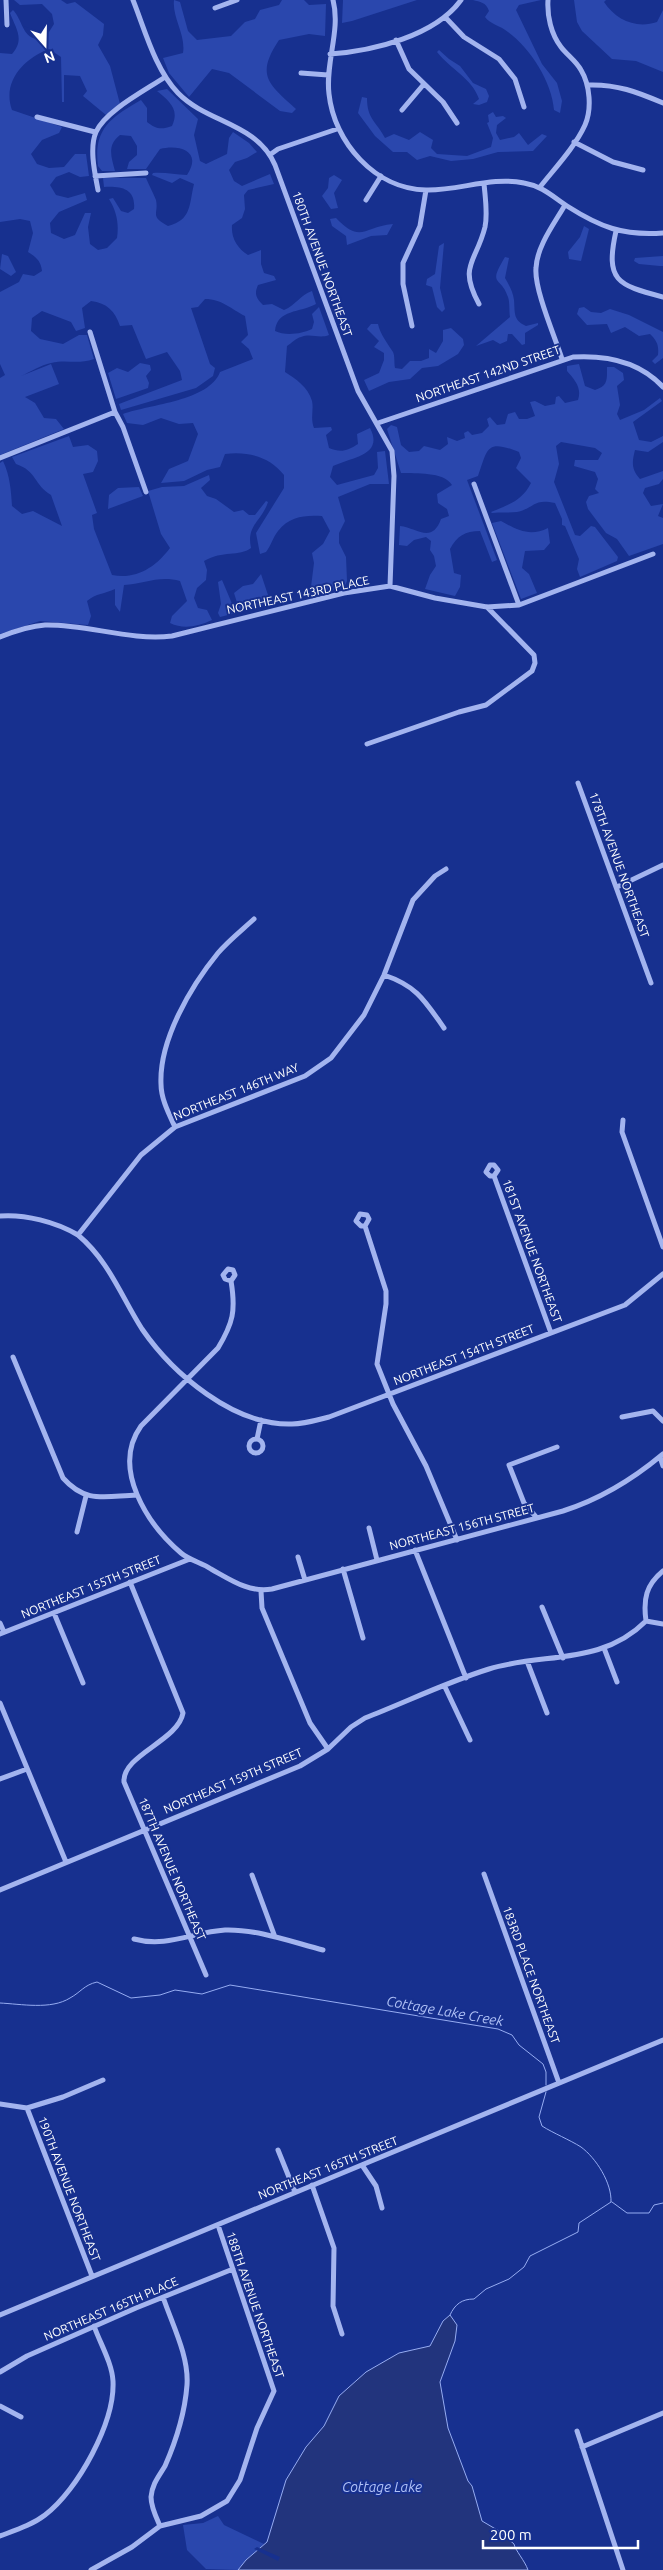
<svg xmlns="http://www.w3.org/2000/svg" width="663" height="2570" viewBox="0 0 663 2570" font-family="Ubuntu,sans-serif">
  <style>
    .green { fill: #2a47ad }
    .water { fill: #22347d; stroke: #96acf2 }
    .pier { fill: #17308f }
    .lines { fill: none; stroke-linecap: round; stroke-linejoin: round }
    .stream { stroke: #96acf2; stroke-width: 1 }
    .minor { stroke: #a3b4ef; stroke-width: 5 }
    .labels { text-anchor: middle; stroke-width: 4; stroke-linejoin: round; paint-order: stroke }
    .street-label { font-size: 12px; fill: #fff; stroke: #17308f }
    .water-label { font-size: 14px; font-style: italic; fill: #afc0f6; stroke: #17308f }
  </style>
  <rect width="100%" height="100%" fill="#17308f"/>
  <!-- green -->
  <path class="green" d="M14,0H61L67,4L75,2L104,24L103,35L98,45L110,66L120,104L106,115L83,96L87,91L80,76L64,75V102H62L61,57L49,49C23,59 2,82 12,110L62,127L59,133L42,140L31,154L37,164L49,168L64,167L75,154H86L89,176L80,177L69,172L56,177L50,185L56,195L68,198L85,193L87,200L59,212L50,223L51,233L64,239L75,235L85,213H91L88,227L90,244L98,250L107,248L117,238C119,224 117,212 109,199L113,198L121,211L128,213L134,209C136,188 120,186 104,187L103,178H146C149,185 153,193 156,200C159,214 149,216 168,226C192,220 189,204 194,184L180,178L172,183L152,175L153,173C165,172 175,175 187,175C203,151 179,144 160,149L146,169H127L129,162L137,155V146L131,136L120,135C107,145 111,156 115,171H102L98,166C93,128 112,117 141,100L147,108V122C156,129 161,130 172,126C180,109 169,101 157,91L167,89L198,119L194,135L200,161L206,164L227,154L229,138L233,132L249,143L257,152L247,158L235,162L229,170L234,181L242,186L270,174L274,184L248,190L244,195L245,209L242,218L232,225C231,238 237,248 248,255L261,250V264L264,273L274,276L276,280L258,285C254,294 256,298 263,305L272,304L284,310C296,305 300,295 312,291L316,304C300,313 277,309 275,331C285,336 302,334 312,329L314,322L312,314L319,307L329,335C319,339 311,333 301,337C296,338 292,343 287,346L285,372C296,379 308,387 312,401C314,410 310,418 314,428L331,427L332,430L326,435L329,448C341,453 347,451 358,444L357,434L370,428C384,455 353,457 333,466L330,477L337,485L374,475L378,468L377,452L385,451L389,484H370L338,497L345,521L339,533V543L346,557L347,581L344,588L310,595L314,563L312,553L323,544L330,531L322,516C305,515 290,516 278,531C273,537 271,546 266,552L260,554L256,533L284,488V475C270,457 248,451 225,454L220,467L207,470L184,481L161,483L169,469L188,461L198,434L193,423L179,424L161,418L143,425L127,423L123,414C151,404 209,401 220,372L253,359L249,349L241,342L248,335L245,316C231,309 222,299 205,299L198,307L191,308L210,364L215,368L213,376L196,388L121,410L119,404L182,380L180,371L167,352L146,359L132,325L120,326C115,311 107,303 91,301L82,308L85,328L76,331L71,322L42,311L32,318L31,331L40,339L63,344L79,335H87L94,359C76,365 68,359 51,363C41,365 30,372 21,376L51,364L59,384L25,397L35,403L44,418L56,419L64,429L0,455V378L5,375L0,364V292L19,282L23,274L34,276L42,271C41,261 36,257 28,252L33,233L30,221L20,219L0,222V53L12,54C25,39 16,29 10,13L13,10C22,19 22,36 36,39L49,32L54,24L52,14L42,4L20,5Z
    M174,0L180,2L188,31L197,40L231,36L245,22L255,19L260,10L279,5L282,0H304L309,5L326,4L325,36L309,34L279,40C255,76 269,84 296,109L292,113L280,111L229,73L212,69L189,97L169,73L163,58L183,53C186,35 172,18 174,0Z
    M343,0H417L352,21L342,23Z
    M473,0H541L519,5L516,10L542,64L557,83L562,101L560,113L554,110C552,82 530,48 508,32C501,26 490,24 485,17L489,11C486,2 480,2 473,0Z
    M574,0H606L604,2C616,20 636,29 657,22L663,10V72L636,61L612,59L582,31L577,22Z
    M439,50L449,59L460,66L473,83L486,89L489,96L487,102L479,105L473,104L479,99C472,78 450,69 437,52Z
    M362,97L367,98C367,119 376,121 385,138L394,134L409,140L420,132L433,140L431,148L437,154L467,156L491,147L493,138L487,123L489,122L488,115L493,112L496,117L503,116L506,118L497,125L496,133L500,140L514,137L519,133L528,145L542,134L547,136L533,151L498,152L473,159L451,161L430,156L417,160L407,152H393L375,136L358,113Z
    M334,175L342,180L334,193L338,208L331,209L322,196L328,188L329,178Z
    M336,218C361,244 363,227 393,224L387,235L371,236L347,245L346,236L332,226L330,219Z
    M584,226L589,229L581,261L569,259L568,252L580,237Z
    M444,243L440,288L445,309L442,312L437,307L432,287L426,285L427,279L435,274L439,246Z
    M2,254L8,256L16,272L11,276L0,269Z
    M663,256V266H660L639,264L634,261L635,258Z
    M505,257L509,258L505,278C509,285 513,292 514,300C515,313 513,320 526,326L538,323V325L525,333V344L522,345L512,334H508L507,341L500,344L493,340L476,346L510,317C509,311 510,303 508,297C501,275 487,287 505,257Z
    M584,307L591,312L601,313L610,309L629,315L663,332V358L655,364L652,361L658,355C659,345 657,341 650,334L639,336L625,327L611,333L607,324L587,325L577,314L579,308Z
    M371,324H378C380,334 388,344 393,352C395,356 394,363 395,368L402,369L410,361H421L429,358V349L436,353L443,341V330L451,328L463,339L464,345L458,354L438,366L422,368L410,379L389,382L369,391L364,380L379,373L384,360V353L374,347L379,341L367,329Z
    M140,363L150,365L151,370L146,376L149,383L148,388L116,399L108,373L117,368L128,372Z
    M579,364L585,386L595,390C608,386 607,380 607,367H614L623,373L624,380L617,386L620,405L617,414L620,420L644,410L660,398L662,401L633,422L639,440L651,442L663,436V442L648,452L635,450C632,462 631,469 640,479L663,471V479L659,484L645,488L643,493L651,506L663,504L658,516L663,518V544L629,556L617,539L606,533L588,509L586,502L589,496L599,493L595,489L598,479L595,472L574,466L575,460H598L602,453L595,448L561,442L556,446L559,464L554,482L575,535L580,536L591,526L595,527L618,557L617,561L580,577L577,569L579,559L565,526L562,525V519L555,503C533,498 535,508 517,512C509,513 500,512 492,513L491,512C508,505 522,501 531,483L516,468L521,458L519,452C486,439 488,448 478,476L467,480L497,560L492,562L480,531C465,531 457,536 450,549L454,573L461,575L460,587L455,596L425,589L430,575L436,566L434,556L430,550L431,541L426,537L414,540L407,546L399,545L400,526C417,528 432,544 441,519L449,516L447,509L438,503L437,494L452,485C443,471 416,474 401,473L387,429L391,425L397,427L401,445L409,452L419,451L424,446L440,450L448,444L447,437L457,441L465,438L464,433L468,431L472,435L482,433L489,426L487,419L490,417L497,425L505,424L508,414L515,412L519,419H527L535,416L530,402L535,401L545,406L555,404L556,397L559,396L565,403L578,400C582,388 575,380 567,371V366Z
    M69,436L73,447L88,445L97,451L98,461L93,472L83,474L97,513L92,515L94,529L112,575C136,580 156,567 170,548L161,534L148,491L162,487L184,486L209,475L210,480L201,488L207,496L216,499L234,512L243,510L249,515H255L266,501L268,502C262,521 246,525 251,548C239,557 223,550 204,561L207,570L206,580L197,588L194,598L198,608L207,610L212,620C199,626 184,630 170,623L172,616L187,601L180,581C159,575 144,584 124,585L120,612L115,605V589C105,594 96,593 87,601L91,616L88,625L40,621L0,634V463L3,461C10,476 11,490 12,506L22,514L33,511L62,526L51,495C34,485 37,471 16,464L12,457Z
    M139,487L143,496L108,509L109,495L118,488Z
    M501,521C517,530 530,537 548,528L550,543L544,550L525,551L522,568L529,574L537,593L521,599L492,523Z
    M261,574L270,601L266,605L240,612L234,593L243,586L253,584Z
    M222,580L236,613L220,617L218,613L221,604L218,582Z
    M218,2516L224,2525L264,2544L246,2560L238,2570L206,2569L187,2550L183,2525L203,2523Z"/>
  <!-- water -->
  <path class="water" d="M450,2315L457,2325L455,2341L440,2382L448,2428L468,2481L472,2486L482,2521L499,2531L514,2544C515,2550 525,2561 528,2570H238L246,2560L267,2542L286,2480L306,2447L324,2426L339,2396L366,2372L399,2353L430,2346L443,2321Z"/>
  <!-- pier -->
  <path class="pier" d="M257,2547L280,2557L278,2561L254,2549Z"/>
  <g class="lines">
    <!-- stream -->
    <path class="stream" d="M0,2003C21,2004 51,2010 70,1998C81,1992 84,1985 97,1982L131,1998L160,1995L175,1990L202,1994L230,1985L498,2029L512,2035L519,2045L543,2064L546,2072V2085
      M546,2092L539,2117L542,2126C553,2133 570,2140 581,2147C596,2158 612,2183 611,2202
      M612,2202L627,2213H649L654,2205L663,2203
      M450,2315C455,2304 462,2299 474,2299L486,2289L509,2279L524,2267L530,2256L578,2232L579,2223L611,2202"/>
    <!-- minor -->
    <path class="minor" d="M6,0L7,25
      M133,0C145,30 155,69 178,93C207,123 257,123 275,165L358,391L392,451L394,476L390,586
      M333,0C341,30 325,63 329,94C334,142 375,189 426,190C458,191 492,176 524,183C542,186 552,196 567,206C600,227 623,236 663,233
      M215,8L237,0
      M446,18L464,37L499,59L515,79L524,107
      M396,40L409,69L443,102L457,123
      M330,54C373,51 435,36 461,0
      M301,73L328,75
      M588,85C617,84 637,92 663,103
      M402,110L424,84
      M37,117L95,132
      M574,142L613,162L643,170
      M271,154L278,149L337,129
      M95,176L146,173
      M540,187C555,168 575,147 585,125C592,109 590,85 581,70C576,61 567,55 561,47C551,34 547,16 548,0
      M98,190C95,174 89,148 96,132C105,111 146,90 165,77
      M366,200L381,176
      M616,231C605,281 617,285 663,297
      M479,304C458,265 476,263 485,227C488,213 485,197 484,183
      M412,326L403,284V263L420,226L426,190
      M90,332L115,412L123,427L146,492
      M562,359C555,337 534,289 536,268C537,246 554,224 565,205
      M378,423L573,357C607,355 639,361 663,387
      M0,458L115,412
      M474,484L519,605
      M0,637C15,631 29,626 45,625C87,624 129,641 172,636L344,593L390,586L435,598L487,607L519,605L653,554
      M367,744L459,712L486,705L532,671L535,663L534,655L487,607
      M578,783L651,983
      M617,887L663,865
      M384,975C417,986 425,1001 444,1028
      M623,1120L622,1132L663,1247
      M175,1127C169,1114 161,1099 161,1084C159,1040 191,986 218,953C228,941 242,930 254,919
      M494,1176L498,1170L494,1165H490L486,1172L490,1176H494L551,1333
      M0,1216C25,1214 56,1222 78,1235L141,1155L175,1127L305,1076L331,1058L364,1015L384,975L413,900L435,876L446,869
      M365,1226L369,1219L367,1215L360,1214L356,1221L361,1226H365L386,1291V1304L377,1364L393,1404L426,1466L457,1540
      M78,1235C109,1261 121,1296 142,1329C173,1374 234,1426 292,1424C305,1424 317,1420 329,1417L625,1305L663,1274
      M231,1281L225,1279L223,1275L228,1269L233,1270L235,1275L231,1281C236,1311 233,1323 218,1348L141,1426C111,1468 147,1524 181,1553C189,1560 202,1563 211,1569C231,1580 249,1593 272,1589L563,1511C601,1499 632,1480 663,1454
      M13,1357L63,1478C86,1504 105,1496 137,1495
      M622,1417L653,1411L663,1421
      M257,1439L261,1420
      M249 1446a7 7 0 1 1 14 0a7 7 0 1 1-14 0Z
      M660,1457L663,1466
      M536,1517L524,1503L509,1465L557,1447
      M369,1528L377,1560
      M77,1532L86,1496
      M415,1550L466,1678
      M298,1557L305,1580
      M343,1569L363,1638
      M130,1582L183,1713C178,1741 122,1755 124,1782L206,1975
      M261,1591L262,1608L310,1723L328,1749
      M542,1607L563,1658
      M54,1613L83,1683
      M646,1621C643,1599 646,1585 663,1571
      M646,1621L663,1624
      M0,1623L4,1632
      M0,1634L190,1559
      M604,1648L617,1682
      M527,1661L547,1713
      M445,1687L470,1740
      M0,1703L66,1862
      M0,1779L27,1769
      M484,1874L559,2083
      M252,1875L275,1937
      M0,1890L300,1766L328,1749L351,1727L365,1718C406,1702 447,1682 489,1669C544,1652 601,1666 646,1621
      M134,1939C167,1948 193,1932 225,1930C257,1929 292,1942 323,1950
      M0,2104L27,2108L63,2097L103,2080
      M27,2108L92,2276
      M278,2150L295,2192
      M362,2165L376,2186L382,2208
      M312,2185L334,2248L333,2306L342,2334
      M0,2315L663,2040
      M0,2372L27,2356L136,2308L233,2269
      M0,2406L21,2417
      M577,2431L623,2570
      M582,2447L663,2413
      M160,2526C156,2517 151,2507 151,2497C152,2484 159,2476 165,2466C176,2441 185,2411 187,2385C189,2356 172,2324 163,2297
      M0,2536C16,2530 32,2525 45,2515C78,2490 115,2422 113,2381C112,2363 100,2343 94,2326
      M91,2570L132,2547L160,2526L201,2516L227,2501L240,2480L257,2428L274,2391L218,2225"/>
  </g>
  <g class="labels">
    <!-- street labels -->
    <g class="street-label">
      <text transform="translate(322 264) rotate(70)" y="4">180TH AVENUE NORTHEAST</text>
      <text transform="translate(488 374) rotate(-19)" y="4">NORTHEAST 142ND STREET</text>
      <text transform="translate(298 595) rotate(-12)" y="4">NORTHEAST 143RD PLACE</text>
      <text transform="translate(619 865) rotate(70)" y="4">178TH AVENUE NORTHEAST</text>
      <text transform="translate(236 1092) rotate(-22)" y="4">NORTHEAST 146TH WAY</text>
      <text transform="translate(532 1251) rotate(70)" y="4">181ST AVENUE NORTHEAST</text>
      <text transform="translate(464 1355) rotate(-21)" y="4">NORTHEAST 154TH STREET</text>
      <text transform="translate(462 1527) rotate(-15)" y="4">NORTHEAST 156TH STREET</text>
      <text transform="translate(91 1587) rotate(-22)" y="4">NORTHEAST 155TH STREET</text>
      <text transform="translate(233 1781) rotate(-23)" y="4">NORTHEAST 159TH STREET</text>
      <text transform="translate(172 1869) rotate(67)" y="4">187TH AVENUE NORTHEAST</text>
      <text transform="translate(531 1975) rotate(70)" y="4">183RD PLACE NORTHEAST</text>
      <text transform="translate(328 2168) rotate(-22)" y="4">NORTHEAST 165TH STREET</text>
      <text transform="translate(69 2189) rotate(69)" y="4">190TH AVENUE NORTHEAST</text>
      <text transform="translate(255 2305) rotate(71)" y="4">188TH AVENUE NORTHEAST</text>
      <text transform="translate(111 2309) rotate(-23)" y="4">NORTHEAST 165TH PLACE</text>
    </g>
    <!-- water labels -->
    <g class="water-label">
      <text transform="translate(445 2011) rotate(10)" y="5">Cottage Lake Creek</text>
      <text x="382" y="2492">Cottage Lake</text>
    </g>
  </g>
  <!-- north arrow -->
  <g transform="translate(45 45) rotate(160)" stroke="#17308f" stroke-width="4" paint-order="stroke">
  <path d="M0-4L9 19L0 12L-9 19Z" fill="#ffffff"/>
  <text y="-8" font-size="14" font-weight="bold" text-anchor="middle" fill="#ffffff">N</text>
  </g>
  <!-- scale -->
  <path d="M483 2540v8h155v-8" fill="none" stroke="#ffffff" stroke-width="2.5"/>
  <text x="490" y="2540" font-size="15" fill="#ffffff" stroke="#17308f" stroke-width="4" paint-order="stroke">200 m</text>
</svg>
